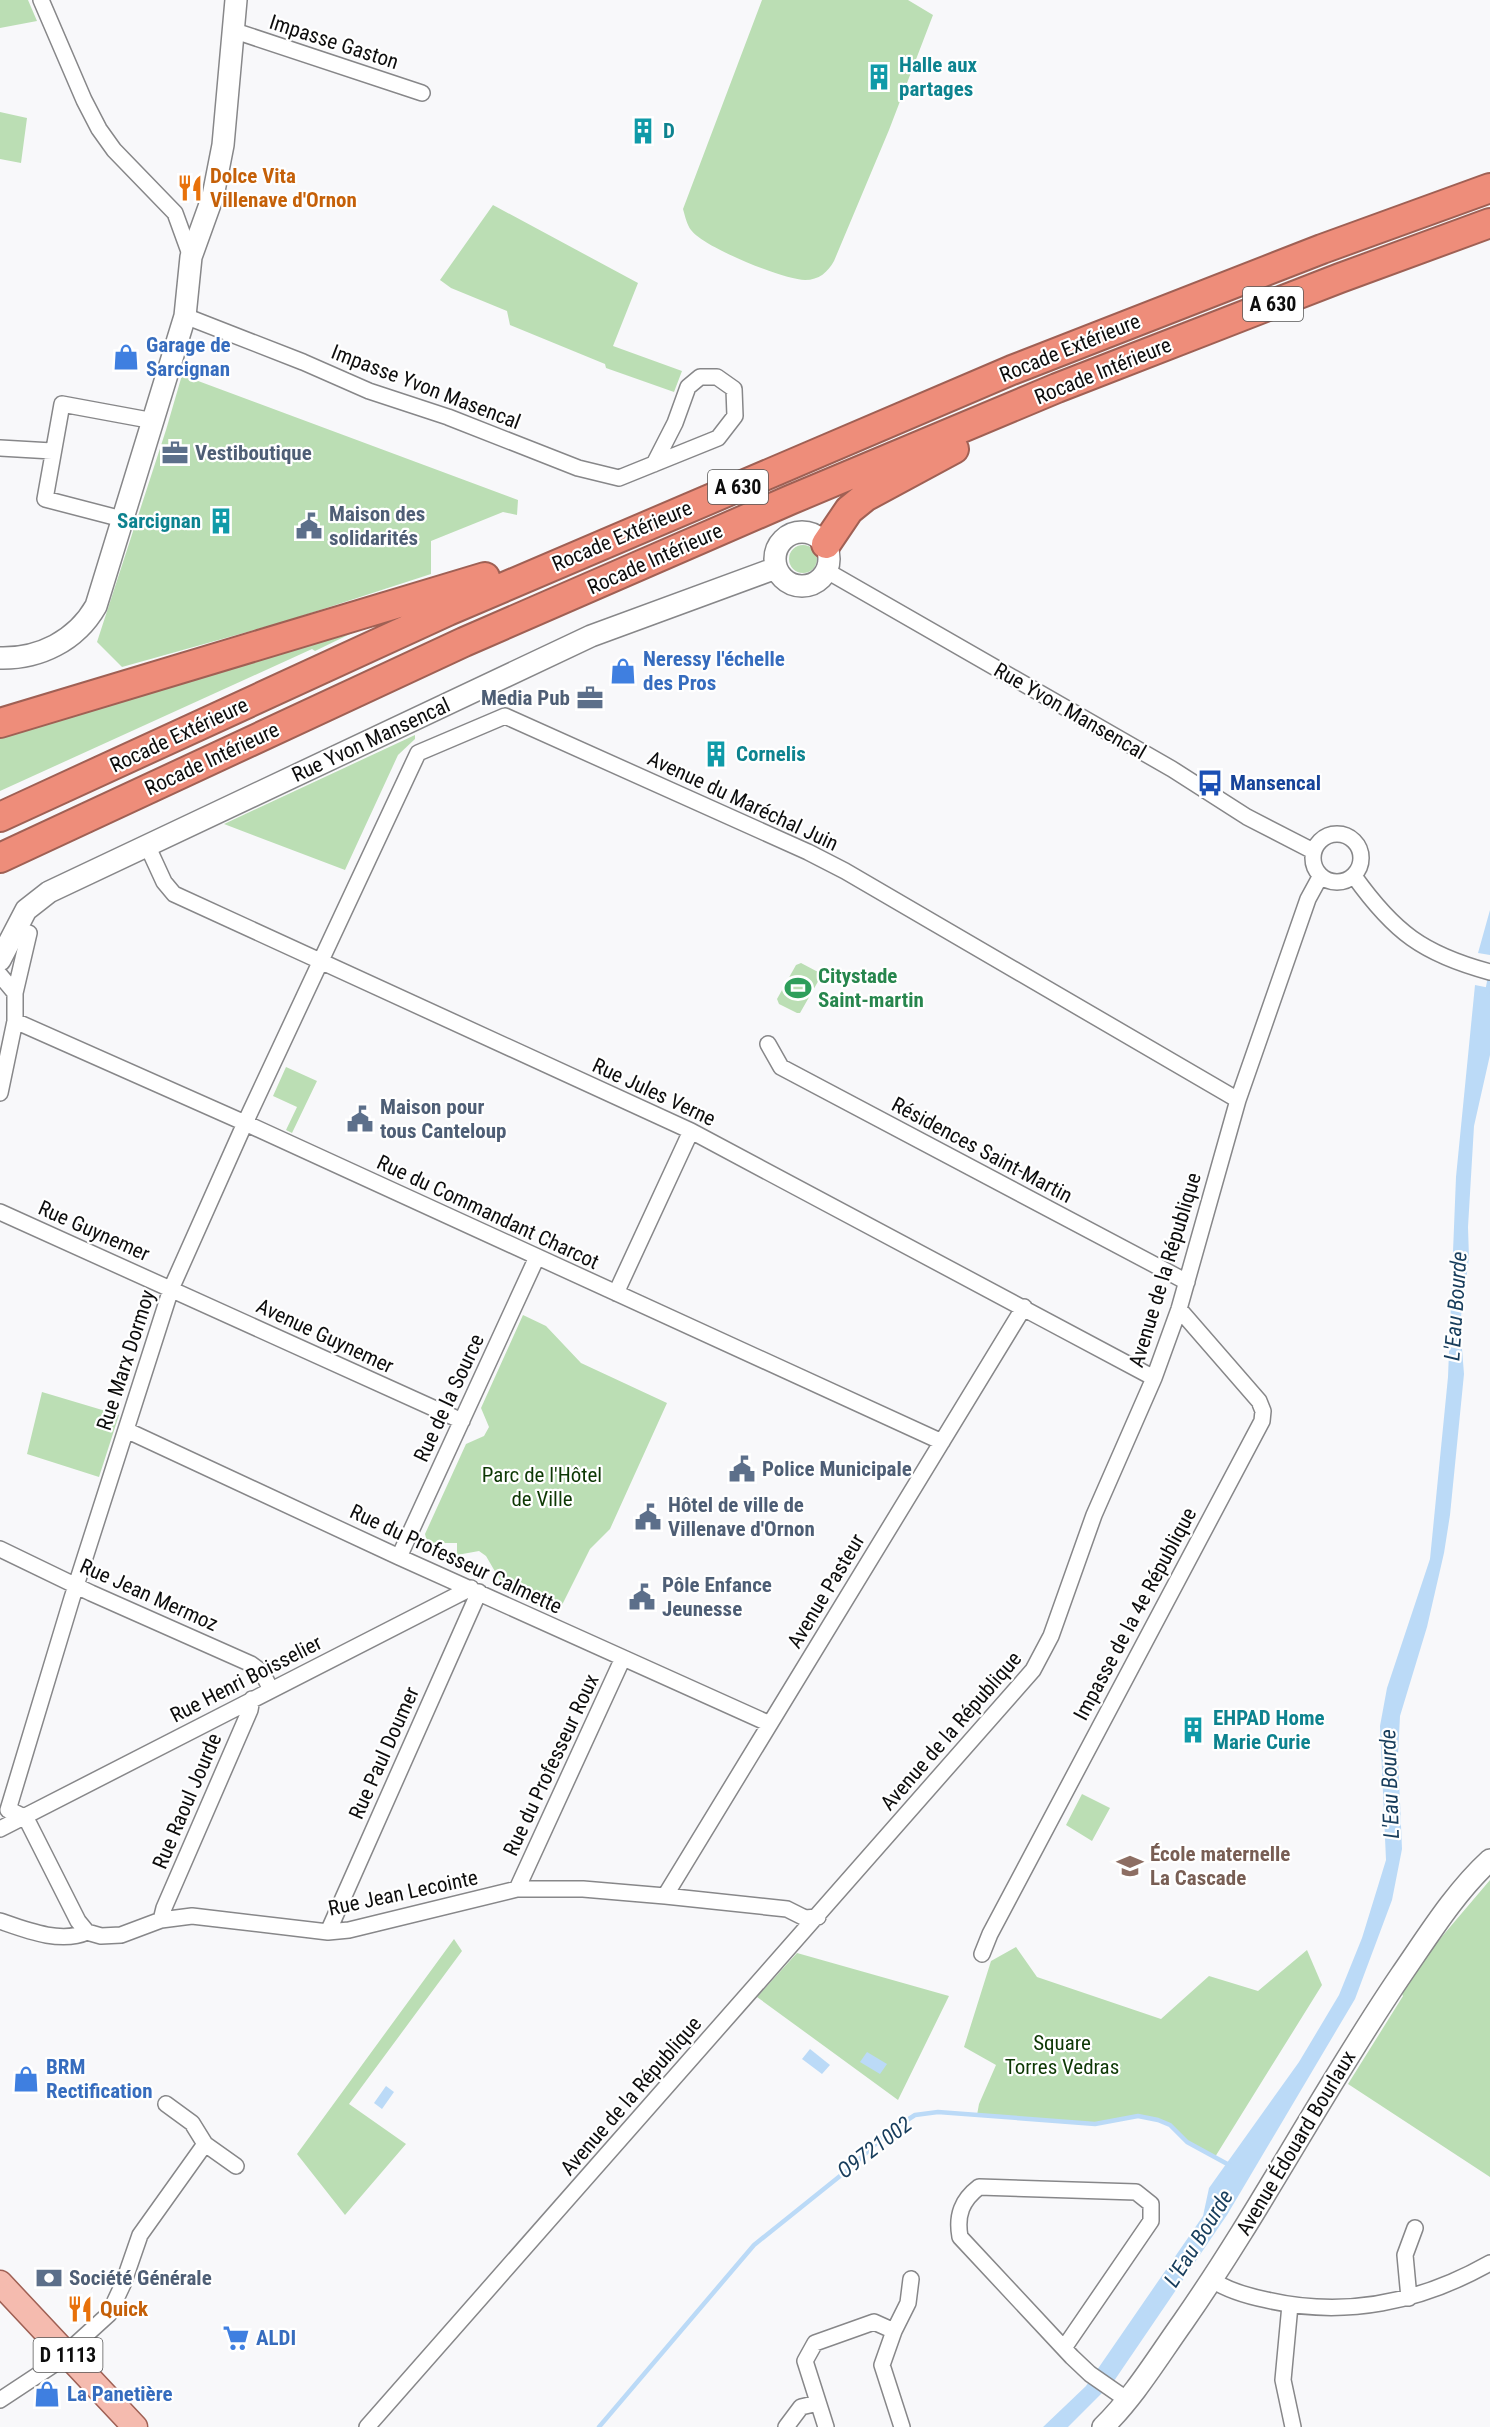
<svg xmlns="http://www.w3.org/2000/svg" width="1490" height="2427" viewBox="0 0 1490 2427" font-family="'Roboto Condensed',sans-serif">
  <style>
    .green { fill: #bbdeb4 }
    .water { fill: #bbdaf7 }
    .lines { fill: none; stroke-linecap: round; stroke-linejoin: round }
    .stream { stroke: #bbdaf7; stroke-width: 4.5 }
    .street-casing { stroke: #878789; stroke-width: 18 }
    .secondary-casing { stroke: #878789; stroke-width: 24 }
    .primary-casing { stroke: #9f6054; stroke-width: 27 }
    .highway-casing { stroke: #9f6054; stroke-width: 32 }
    .street { stroke: #fff; stroke-width: 15 }
    .secondary { stroke: #fff; stroke-width: 21 }
    .primary { stroke: #f5bbaf; stroke-width: 24 }
    .highway { stroke: #ee8d7a; stroke-width: 28 }
    .labels { text-anchor: middle; stroke-width: 4.5; stroke-linejoin: round; paint-order: stroke }
    .shield { fill: #fff; stroke: #565656; stroke-width: 1.5 }
    .shield-label { font-size: 20px; font-weight: bold; fill: #0d0d0d }
    .street-label { font-size: 21px; fill: #0d0d0d; stroke: #fff }
    .culture-label { font-size: 21px; font-weight: bold; fill: #0d838f; stroke: #fff; text-anchor: start }
    .food-label { font-size: 21px; font-weight: bold; fill: #c56008; stroke: #fff; text-anchor: start }
    .shop-label { font-size: 21px; font-weight: bold; fill: #366cbe; stroke: #fff; text-anchor: start }
    .service-label { font-size: 21px; font-weight: bold; fill: #4e5e75; stroke: #fff; text-anchor: start }
    .transit-label { font-size: 21px; font-weight: bold; fill: #164399; stroke: #fff; text-anchor: start }
    .leisure-label { font-size: 21px; font-weight: bold; fill: #27864d; stroke: #fff; text-anchor: start }
    .park-label { font-size: 21px; fill: #0d3804; stroke: #fff }
    .education-label { font-size: 21px; font-weight: bold; fill: #785e54; stroke: #fff; text-anchor: start }
    .water-label { font-size: 22px; font-style: italic; fill: #173d5c; stroke: #fff }
  </style>
  <rect width="100%" height="100%" fill="#f8f8fa"/>
  <!-- green -->
  <path class="green" d="M0,0H28L37,21L0,28Z
    M762,0H908L933,15L889,130L834,261C828,272 819,280 805,280C784,280 703,247 691,230C687,225 685,216 683,209Z
    M0,112L27,118L21,163L0,159Z
    M493,205L638,283L613,346L682,371L674,392L606,368L605,364L510,325L507,311L451,288L440,280Z
    M182,375L518,500L517,515L503,512L431,541V574L283,622L122,667L97,642L166,430Z
    M789 559a14 14 0 1 1 28 0a14 14 0 1 1-28 0Z
    M381,619L315,651L312,649L0,791V729Z
    M415,735V739L398,755L345,870L224,824Z
    M801,963L818,972L820,978L800,1013H797L779,1004L777,999L796,965Z
    M286,1067L317,1081L292,1133L286,1130L297,1107L273,1096Z
    M523,1315L546,1326L581,1363L667,1403L610,1529L590,1549L557,1615L507,1592L486,1556L479,1551L457,1555V1543H441L440,1558L429,1550L425,1534L466,1444L484,1436L489,1427L481,1408Z
    M42,1392L119,1415L99,1477L27,1454Z
    M1082,1794L1110,1808L1092,1841L1066,1825Z
    M1490,1880V2177L1348,2084L1403,1996L1401,1992L1433,1947Z
    M454,1939L462,1951L349,2104L406,2144L345,2215L297,2154Z
    M1016,1947L1037,1977L1161,2019L1209,1976L1258,1991L1307,1950L1322,1985L1215,2157L1187,2142L1170,2125L1158,2120L1138,2116L1095,2124L977,2115L979,2104L996,2065L964,2047L991,1961Z
    M797,1953L949,1996L898,2100L757,1997Z"/>
  <!-- water -->
  <path class="water" d="M1490,910V955L1478,953Z
    M1475,985L1490,988V1055L1474,1126L1468,1227L1469,1258L1460,1324L1464,1374L1450,1515L1444,1553L1427,1627L1400,1716L1398,1755L1402,1849L1392,1900L1355,1999L1227,2215L1114,2381L1068,2427H1043L1086,2386L1203,2216L1209,2188L1299,2062L1339,1995L1362,1938L1386,1860L1380,1726L1387,1688L1430,1559L1448,1377L1456,1177Z
    M810,2049L830,2065L822,2074L802,2059Z
    M867,2052L887,2064L880,2074L860,2062Z
    M386,2086L394,2092L382,2109L374,2103Z"/>
  <g class="lines">
    <!-- stream -->
    <path class="stream" d="M1487,993L1490,978
      M599,2427L754,2245L850,2168L887,2133L915,2115L938,2112L1095,2124L1138,2116L1158,2120L1170,2125L1187,2142L1231,2166"/>
    <!-- street casing -->
    <g class="street-casing">
      <path id="street" d="M41,0L84,100L99,129L114,150L175,213L191,257
        M232,30L422,93
        M185,316L303,362L369,391L448,417L578,468L619,478L718,438L735,416L734,389L717,377H700L688,387L675,423L654,464
        M0,448L52,451
        M122,519L45,499L62,404L154,421
        M827,571L1172,769L1247,817L1313,851
        M1313 858a24 24 0 1 1 48 0a24 24 0 1 1-48 0Z
        M147,845L164,882L174,894L691,1131L1154,1378
        M1354,876C1394,932 1423,954 1490,972
        M0,975L15,993
        M15,1021L245,1123L942,1442
        M768,1044L781,1067L1187,1282
        M0,1093L15,1021V993L29,933
        M0,1212L462,1421
        M616,1293L691,1131
        M126,1430L399,1557L770,1724
        M0,1549L91,1593L251,1664L262,1672L271,1690
        M399,1557L537,1257
        M8,1810L72,1598L171,1289L245,1123L418,753L505,716L808,852L845,871L1238,1100
        M14,1812L24,1817L29,1824L78,1921L87,1932
        M0,1829L471,1588
        M517,1889L623,1658
        M665,1896L1024,1307
        M161,1920L164,1908L250,1710L252,1699
        M0,1921C26,1930 61,1944 87,1932L101,1936L121,1935L161,1920L192,1916L328,1932L349,1930L517,1889H583L665,1896L787,1909L805,1918L818,1917
        M328,1932L479,1592
        M982,1954L990,1934L1262,1421L1263,1411L1259,1401L1179,1309
        M166,2104L192,2123L205,2144
        M1212,2280C1229,2291 1247,2296 1267,2300C1345,2318 1421,2302 1490,2263
        M1409,2298L1405,2255L1415,2228
        M1290,2305L1283,2380L1293,2427
        M1064,2348L1151,2221V2204L1136,2192L979,2187C962,2200 956,2215 960,2237L1072,2357L1090,2374L1126,2399
        M0,2400L53,2365L109,2314L123,2284L140,2235L205,2144L236,2166
        M367,2427L1033,1670L1051,1636L1094,1515L1154,1378L1179,1309L1238,1100L1308,899L1320,877
        M786,2427L801,2407L818,2403
        M826,2427L805,2361L815,2343L874,2322L894,2331
        M902,2427L882,2365L894,2331L908,2303L911,2279"/>
    </g>
    <!-- secondary casing -->
    <g class="secondary-casing">
      <path id="secondary" d="M775 559a27 27 0 1 1 54 0a27 27 0 1 1-54 0Z
        M0,658C39,659 76,641 96,606L185,316L191,257L213,196L223,145L236,0
        M0,960L26,910L49,892L591,636L776,568
        M1103,2427C1134,2397 1158,2357 1183,2322C1261,2210 1324,2088 1401,1975C1428,1936 1455,1892 1490,1860"/>
    </g>
    <!-- primary casing -->
    <g class="primary-casing">
      <path id="primary" d="M0,2283L135,2427"/>
    </g>
    <!-- highway casing -->
    <g class="highway-casing">
      <path id="highway" d="M826,544L849,510L865,497L954,449
        M0,723L485,577
        M0,817L448,611L1012,370L1322,249L1490,188
        M0,858L464,642L790,500L1057,388L1340,278L1490,223"/>
    </g>
    <!-- street -->
    <use href="#street" class="street"/>
    <!-- secondary -->
    <use href="#secondary" class="secondary"/>
    <!-- primary -->
    <use href="#primary" class="primary"/>
    <!-- highway -->
    <use href="#highway" class="highway"/>
  </g>
  <!-- icons -->
  <defs>
    <g id="building-bare" transform="scale(2.07)"><path d="M-4-6H4V6H1V3H-1V6H-4ZM-2.5-4.3h1.7v1.8h-1.7ZM.8-4.3h1.7v1.8H.8ZM-2.5-1h1.7V.8h-1.7ZM.8-1h1.7V.8H.8Z" fill="#0f9aa8" stroke="#fff" stroke-width="2.5" paint-order="stroke"/></g>
    <g id="restaurant-bare" transform="scale(2.07)"><path d="M-5-6h1v4h1v-4h1v4h1v-4h1v5L-1.5 .5V6h-2V.5L-5-1ZM5-6V6H3V1.5H1.5Q1.5-4 5-6Z" fill="#e8710a" stroke="#fff" stroke-width="2.5" paint-order="stroke"/></g>
    <g id="shop-bare" transform="scale(2.07)"><path d="M-5-2.5h2.3a2.7 3.5 0 0 1 5.4 0H5L5.5 6h-11ZM-1.5-2.5h3a1.5 2.3 0 0 0-3 0Z" fill="#3f7fe0" stroke="#fff" stroke-width="2.5" paint-order="stroke"/></g>
    <g id="office-bare" transform="scale(2.07)"><path d="M-6-3h4V-5.5h4V-3h4V5H-6ZM-1-4.5V-3h2v-1.5ZM-6 0V1H6V0Z" fill="#5c6f8a" stroke="#fff" stroke-width="2.5" paint-order="stroke"/></g>
    <g id="civic-bare" transform="scale(2.07)"><path d="M-.6-6.5H3V-4.5H.6V-3L4-1V1h2V6H-6V1h2V-1L-.6-3ZM-1.2 2.5V6h2.4V2.5Z" fill="#5c6f8a" stroke="#fff" stroke-width="2.5" paint-order="stroke"/></g>
    <g id="bus-bare" transform="scale(2.07)"><path d="M-5-6H5V4H4V6H2V4H-2V6H-4V4H-5ZM-3.5-4V0h7V-4ZM-3.5 1.2v1.5H-2V1.2ZM2 1.2v1.5H3.5V1.2Z" fill="#1a4fb4" stroke="#fff" stroke-width="2.5" paint-order="stroke"/></g>
    <g id="stadium-bare" transform="scale(2.07)"><path d="M0-5a6.5 5 0 1 0 0 10a6.5 5 0 1 0 0-10ZM-3.5-1.8h7v3.6h-7Z" fill="#2e9e5b" stroke="#fff" stroke-width="2.5" paint-order="stroke"/></g>
    <g id="school-bare" transform="scale(2.07)"><path d="M0-5L7-2L0 1L-7-2ZM-4 1L0 2.5L4 1V4Q0 6-4 4Z" fill="#8d6e63" stroke="#fff" stroke-width="2.5" paint-order="stroke"/></g>
    <g id="bank-bare" transform="scale(2.07)"><path d="M-6-4H6V4H-6ZM0-2.3a2.3 2.3 0 1 0 0 4.6a2.3 2.3 0 1 0 0-4.6Z" fill="#5c6f8a" stroke="#fff" stroke-width="2.5" paint-order="stroke"/></g>
    <g id="supermarket-bare" transform="scale(2.07)"><path d="M-6-5.5h2.5l.6 2H6L4.5 2H-2.5L-4.4-4H-6ZM-1.5 3.2a1.3 1.3 0 1 0 .1 0ZM3 3.2a1.3 1.3 0 1 0 .1 0Z" fill="#3f7fe0" stroke="#fff" stroke-width="2.5" paint-order="stroke"/></g>
  </defs>
  <g fill-rule="evenodd">
    <use href="#building-bare" x="879" y="77"/>
    <use href="#building-bare" x="643" y="131"/>
    <use href="#restaurant-bare" x="190" y="188"/>
    <use href="#shop-bare" x="126" y="357"/>
    <use href="#office-bare" x="175" y="453"/>
    <use href="#building-bare" x="221" y="521"/>
    <use href="#civic-bare" x="309" y="526"/>
    <use href="#shop-bare" x="623" y="671"/>
    <use href="#office-bare" x="590" y="698"/>
    <use href="#building-bare" x="716" y="754"/>
    <use href="#bus-bare" x="1210" y="783"/>
    <use href="#stadium-bare" x="798" y="988"/>
    <use href="#civic-bare" x="360" y="1119"/>
    <use href="#civic-bare" x="742" y="1469"/>
    <use href="#civic-bare" x="648" y="1517"/>
    <use href="#civic-bare" x="642" y="1597"/>
    <use href="#building-bare" x="1193" y="1730"/>
    <use href="#school-bare" x="1130" y="1866"/>
    <use href="#shop-bare" x="26" y="2079"/>
    <use href="#bank-bare" x="49" y="2278"/>
    <use href="#restaurant-bare" x="80" y="2309"/>
    <use href="#supermarket-bare" x="236" y="2338"/>
    <use href="#shop-bare" x="47" y="2394"/>
  </g>
  <g class="labels">
    <!-- shield labels -->
    <g class="shield">
      <rect x="1243" y="287" width="60" height="34" rx="4.5"/>
      <rect x="708" y="470" width="60" height="34" rx="4.5"/>
      <rect x="33.5" y="2338" width="69" height="34" rx="4.5"/>
    </g>
    <g class="shield-label">
      <text x="1273" y="311">A 630</text>
      <text x="738" y="494">A 630</text>
      <text x="68" y="2362">D 1113</text>
    </g>
    <!-- street labels -->
    <g class="street-label">
      <text transform="translate(334 42) rotate(18)" y="7">Impasse Gaston</text>
      <text transform="translate(1070 348) rotate(-22)" y="7">Rocade Extérieure</text>
      <text transform="translate(1103 371) rotate(-22)" y="7">Rocade Intérieure</text>
      <text transform="translate(426 387) rotate(21)" y="7">Impasse Yvon Masencal</text>
      <text transform="translate(622 536) rotate(-23)" y="7">Rocade Extérieure</text>
      <text transform="translate(655 559) rotate(-24)" y="7">Rocade Intérieure</text>
      <text transform="translate(1070 711) rotate(30)" y="7">Rue Yvon Mansencal</text>
      <text transform="translate(179 735) rotate(-25)" y="7">Rocade Extérieure</text>
      <text transform="translate(371 740) rotate(-25)" y="7">Rue Yvon Mansencal</text>
      <text transform="translate(212 759) rotate(-25)" y="7">Rocade Intérieure</text>
      <text transform="translate(743 801) rotate(25)" y="7">Avenue du Maréchal Juin</text>
      <text transform="translate(654 1092) rotate(25)" y="7">Rue Jules Verne</text>
      <text transform="translate(982 1150) rotate(28)" y="7">Résidences Saint-Martin</text>
      <text transform="translate(488 1212) rotate(25)" y="7">Rue du Commandant Charcot</text>
      <text transform="translate(94 1231) rotate(24)" y="7">Rue Guynemer</text>
      <text transform="translate(1165 1270) rotate(-73)" y="7">Avenue de la République</text>
      <text transform="translate(325 1336) rotate(25)" y="7">Avenue Guynemer</text>
      <text transform="translate(126 1360) rotate(-72)" y="7">Rue Marx Dormoy</text>
      <text transform="translate(449 1398) rotate(-65)" y="7">Rue de la Source</text>
      <text transform="translate(456 1559) rotate(25)" y="7">Rue du Professeur Calmette</text>
      <text transform="translate(826 1591) rotate(-59)" y="7">Avenue Pasteur</text>
      <text transform="translate(149 1595) rotate(24)" y="7">Rue Jean Mermoz</text>
      <text transform="translate(1135 1614) rotate(-62)" y="7">Impasse de la 4e République</text>
      <text transform="translate(246 1679) rotate(-27)" y="7">Rue Henri Boisselier</text>
      <text transform="translate(951 1731) rotate(-49)" y="7">Avenue de la République</text>
      <text transform="translate(384 1753) rotate(-66)" y="7">Rue Paul Doumer</text>
      <text transform="translate(551 1765) rotate(-65)" y="7">Rue du Professeur Roux</text>
      <text transform="translate(187 1801) rotate(-67)" y="7">Rue Raoul Jourde</text>
      <text transform="translate(403 1893) rotate(-12)" y="7">Rue Jean Lecointe</text>
      <text transform="translate(631 2096) rotate(-49)" y="7">Avenue de la République</text>
      <text transform="translate(1296 2143) rotate(-59)" y="7">Avenue Édouard Bourlaux</text>
    </g>
    <!-- culture labels -->
    <g class="culture-label">
      <text x="899" y="72">Halle aux<tspan x="899" dy="24">partages</tspan></text>
      <text x="663" y="138">D</text>
      <text x="201" y="528" text-anchor="end">Sarcignan</text>
      <text x="736" y="761">Cornelis</text>
      <text x="1213" y="1725">EHPAD Home<tspan x="1213" dy="24">Marie Curie</tspan></text>
    </g>
    <!-- food labels -->
    <g class="food-label">
      <text x="210" y="183">Dolce Vita<tspan x="210" dy="24">Villenave d'Ornon</tspan></text>
      <text x="100" y="2316">Quick</text>
    </g>
    <!-- shop labels -->
    <g class="shop-label">
      <text x="146" y="352">Garage de<tspan x="146" dy="24">Sarcignan</tspan></text>
      <text x="643" y="666">Neressy l'échelle<tspan x="643" dy="24">des Pros</tspan></text>
      <text x="46" y="2074">BRM<tspan x="46" dy="24">Rectification</tspan></text>
      <text x="256" y="2345">ALDI</text>
      <text x="67" y="2401">La Panetière</text>
    </g>
    <!-- service labels -->
    <g class="service-label">
      <text x="195" y="460">Vestiboutique</text>
      <text x="329" y="521">Maison des<tspan x="329" dy="24">solidarités</tspan></text>
      <text x="570" y="705" text-anchor="end">Media Pub</text>
      <text x="380" y="1114">Maison pour<tspan x="380" dy="24">tous Canteloup</tspan></text>
      <text x="762" y="1476">Police Municipale</text>
      <text x="668" y="1512">Hôtel de ville de<tspan x="668" dy="24">Villenave d'Ornon</tspan></text>
      <text x="662" y="1592">Pôle Enfance<tspan x="662" dy="24">Jeunesse</tspan></text>
      <text x="69" y="2285">Société Générale</text>
    </g>
    <!-- transit labels -->
    <g class="transit-label">
      <text x="1230" y="790">Mansencal</text>
    </g>
    <!-- leisure labels -->
    <g class="leisure-label">
      <text x="818" y="983">Citystade<tspan x="818" dy="24">Saint-martin</tspan></text>
    </g>
    <!-- park labels -->
    <g class="park-label">
      <text x="542" y="1482">Parc de l'Hôtel<tspan x="542" dy="24">de Ville</tspan></text>
      <text x="1062" y="2050">Square<tspan x="1062" dy="24">Torres Vedras</tspan></text>
    </g>
    <!-- education labels -->
    <g class="education-label">
      <text x="1150" y="1861">École maternelle<tspan x="1150" dy="24">La Cascade</tspan></text>
    </g>
    <!-- water labels -->
    <g class="water-label">
      <text transform="translate(1455 1306) rotate(-86)" y="8">L'Eau Bourde</text>
      <text transform="translate(1389 1784) rotate(-92)" y="8">L'Eau Bourde</text>
      <text transform="translate(874 2147) rotate(-37)" y="8">O9721002</text>
      <text transform="translate(1198 2238) rotate(-58)" y="8">L'Eau Bourde</text>
    </g>
  </g>
</svg>
